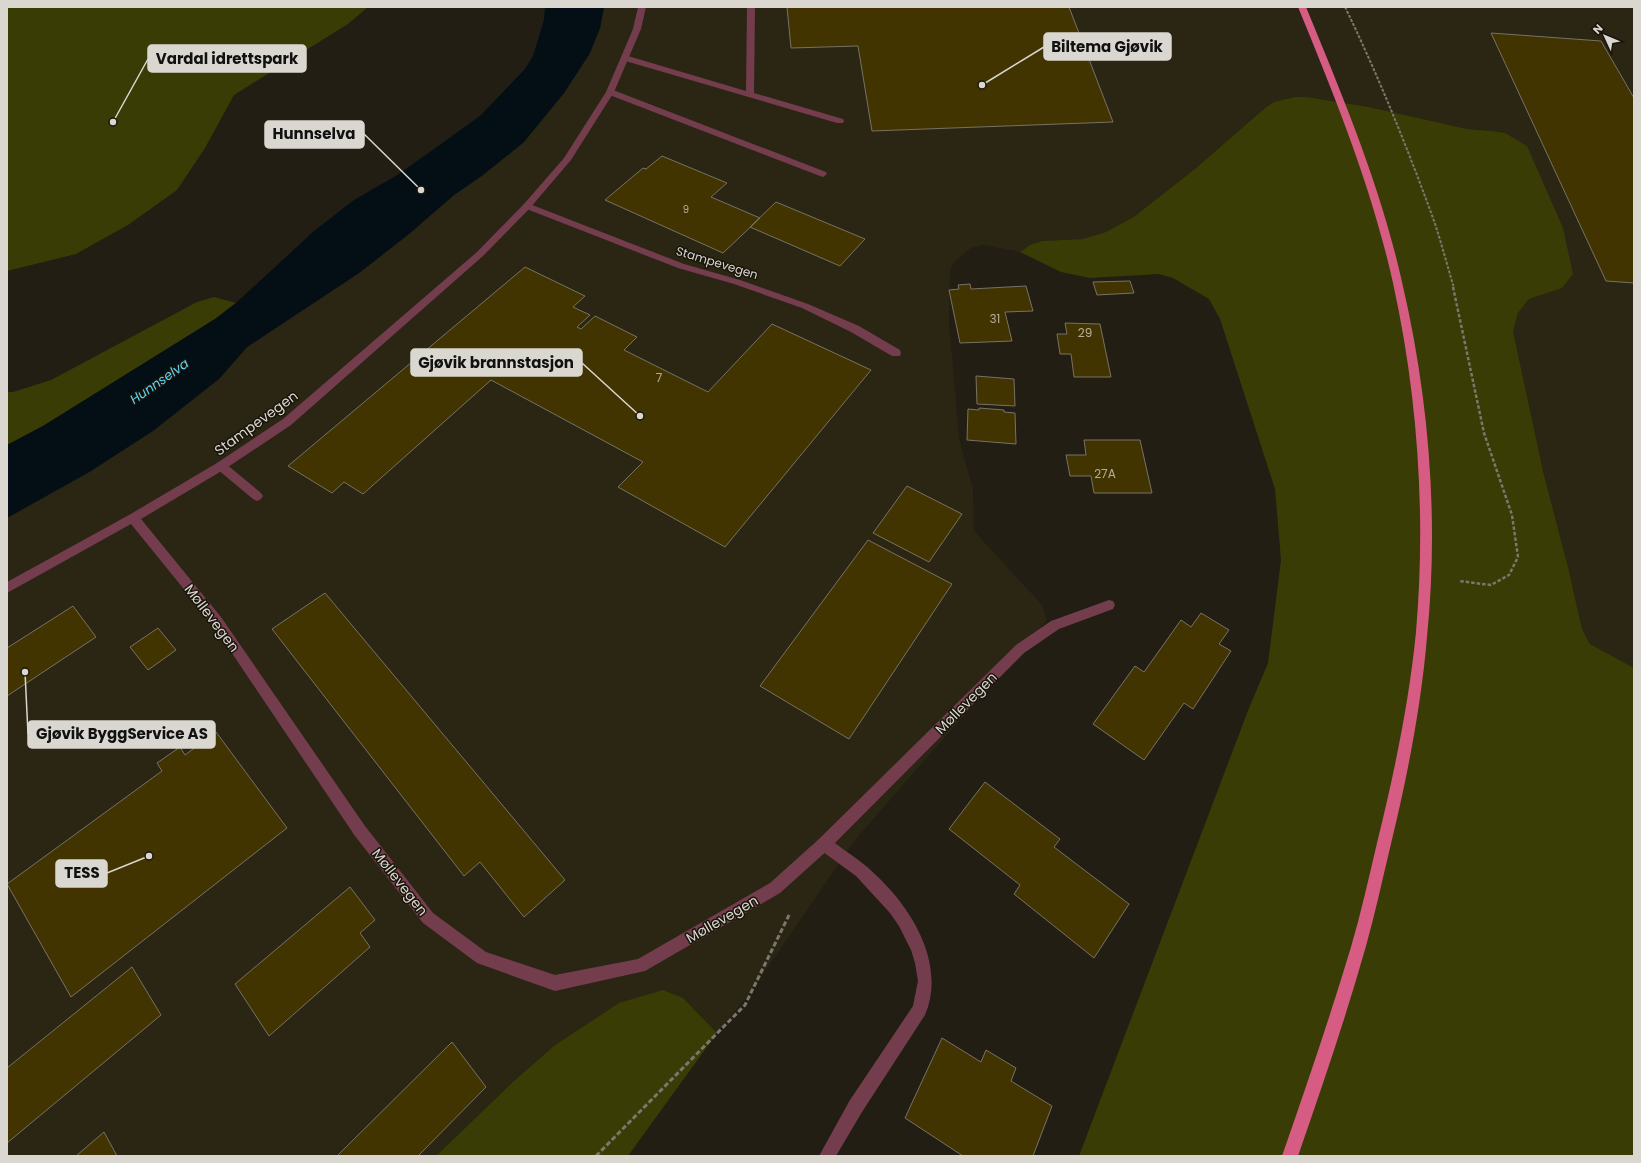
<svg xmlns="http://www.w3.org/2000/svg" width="1641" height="1163" viewBox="0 0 1641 1163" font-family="Poppins,sans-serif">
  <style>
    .built { fill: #2b2514 }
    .green { fill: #393c04 }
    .water { fill: #030f14 }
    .building { fill: #423401; stroke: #777265 }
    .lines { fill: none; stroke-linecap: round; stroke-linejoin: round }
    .path-far2 { stroke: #7a776d; stroke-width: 2; stroke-dasharray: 3 1.5; stroke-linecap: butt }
    .path-far1 { stroke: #7a776d; stroke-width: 2.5; stroke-dasharray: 3.5 2; stroke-linecap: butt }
    .path { stroke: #7a776d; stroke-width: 3; stroke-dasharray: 5 2.5; stroke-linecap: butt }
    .service { fill: #733d4d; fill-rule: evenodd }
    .minor { fill: #733d4d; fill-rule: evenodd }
    .trunk { fill: #d65c84; fill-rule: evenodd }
    .labels { text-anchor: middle; stroke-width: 3; stroke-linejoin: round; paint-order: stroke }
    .far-number-label { font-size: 10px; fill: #b3ae9c }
    .far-street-label { font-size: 12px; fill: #d9d7cf; stroke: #19150b }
    .number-label { font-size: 12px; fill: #b3ae9c }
    .far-water-label { font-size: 13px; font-style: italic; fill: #62d3f5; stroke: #19150b }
    .street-label { font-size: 14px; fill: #d9d7cf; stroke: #19150b }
    .leader { fill: none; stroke: #d9d7cf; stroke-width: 1.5 }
    .callout-dot { fill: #d9d7cf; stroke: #19150b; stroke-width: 1.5 }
    .callout { fill: #d9d7cf; stroke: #d9d7cf; stroke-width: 1.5 }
    .callout-label { font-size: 15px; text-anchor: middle; font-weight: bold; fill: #111 }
  </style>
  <rect width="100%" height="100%" fill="#221e13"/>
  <!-- built -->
  <path class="built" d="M604,7H1634V668L1590,644L1582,629L1568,567L1543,471L1513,331L1518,313L1529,299L1562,288L1492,131L1467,129L1369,107L1307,97L1265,108L1196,168L1135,216L1106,232L1083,239L1042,241L1030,245L1020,252L984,245L971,248L954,262L950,271L949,322L959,438L973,490L974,531L1042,605L1047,620L855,840L753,989L717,1033L683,998L619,1003L555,1045L515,1080L436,1156H7V518L91,471L219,379L247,347L359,273L409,234L454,195L483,175L524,142L564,93L590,53L600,28Z"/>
  <!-- green -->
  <path class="green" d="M7,7H368L348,24L234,95L205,148L177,190L128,225L76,254L7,271Z
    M1295,97H1307L1369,107L1467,129L1492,131L1505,133L1527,146L1563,228L1573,274L1562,288L1529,299L1518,313L1513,331L1543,471L1568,567L1582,629L1590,644L1634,668V1156H1079L1249,708L1268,663L1281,560L1275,489L1220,319L1209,299L1173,278L1159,274L1090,278L1061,272L1020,252L1030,245L1042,241L1083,239L1106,232L1135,216L1196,168L1265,108L1274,102Z
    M214,297L236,303L215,319L43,426L7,445V392H13L51,380L197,302Z
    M663,990L683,998L717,1033L628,1156H436L515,1080L555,1045L619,1003Z"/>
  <!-- water -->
  <path class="water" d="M545,7H604L600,28L590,53L564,93L524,142L483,175L454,195L409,234L359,273L247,347L219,379L153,431L91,471L7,518V445L43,426L215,319L236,303L314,231L354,200L399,174L480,116L525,69L533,56L544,20Z"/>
  <!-- building -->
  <path class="building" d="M787,7H1069L1113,122L872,131L858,46L791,48Z
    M1491,33L1601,41L1634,98V283L1606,281Z
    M662,156L727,183L711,197L760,218L723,253L605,200L643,168L646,169Z
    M776,202L865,239L840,266L750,227Z
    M525,267L585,296L573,307L590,315L577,327L581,329L595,316L637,337L624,350L708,392L772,324L871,370L725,547L618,487L643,462L491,380L363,494L344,482L332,493L288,466Z
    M1130,281L1134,293L1097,295L1093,282Z
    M970,284L971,289L1026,286L1033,311L1005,312L1012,341L960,343L949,290L959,289L958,285Z
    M1065,323L1100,324L1111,377H1074L1071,354H1060L1057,334H1067Z
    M976,376L1014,379L1015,406L977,404Z
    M979,408L1004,410V412L1015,413L1016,444L967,440L968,409L979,410Z
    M1084,440H1140L1152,493H1094L1091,476H1070L1066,455H1086Z
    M907,486L962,514L929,562L873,533Z
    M868,540L952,584L849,739L760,686Z
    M325,593L565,880L524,917L480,862L464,876L272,629Z
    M73,606L96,637L7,696V648Z
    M1201,613L1229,630L1219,644L1231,651L1193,709L1184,703L1144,760L1093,724L1135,666L1144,672L1181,620L1191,627Z
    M158,628L176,650L148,670L130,647Z
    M216,732L287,828L71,997L7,884L162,771L157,763L180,747L185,755Z
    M985,782L1060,839L1054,847L1129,904L1094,958L1014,894L1020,885L949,829Z
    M350,887L375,920L360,933L370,947L269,1036L235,984Z
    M132,967L161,1015L7,1143V1068Z
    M942,1038L981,1062L986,1050L1016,1068L1011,1081L1052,1106L1033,1156H963L905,1118Z
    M452,1042L486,1087L418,1156H338V1155Z
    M104,1132L117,1156H76Z"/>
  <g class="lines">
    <!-- path-far2 -->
    <path class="path-far2" d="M1345,7C1378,75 1407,147 1433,218C1441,241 1447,265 1454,288"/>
    <!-- path-far1 -->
    <path class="path-far1" d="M1453,287L1484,433L1512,515L1518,557L1509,575L1491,585L1459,581"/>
    <!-- path -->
    <path class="path" d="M596,1156L745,1005L790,913"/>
    <!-- service -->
    <path class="service" d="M747,7H755L754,93L843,119L844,121L843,123H837L622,60L621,58L622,56H628L746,91Z
      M607,90H613L826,172L827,174L823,177L820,176L607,94Z
      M527,203L684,264L740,280L808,304L859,326L900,350L901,353L900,356H892L851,332L802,308L734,284L678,268L524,208L523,206L524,204Z
      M221,462L225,463L261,493L263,496L261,499L257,501L253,499L217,469L215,466L217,463Z
      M824,837C832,840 840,847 847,852C896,884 951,954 925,1015L862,1112L836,1156H819L850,1100L913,1006L918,981L915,963L911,950L899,926L890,913L856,876L819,849L817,844L819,839Z"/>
    <!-- minor -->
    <path class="minor" d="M638,7H646L641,29L614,92L571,160L530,208L483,256L291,425L225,469L141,519L221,617L365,826L433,913L486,952L555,975L638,959L770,883L819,839L1016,645L1051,621L1109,600L1113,601L1115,605L1113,609L1059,629L1024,653L829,849L780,893L645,971L555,991L477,963L423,923L355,836L213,625L131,524L7,593V582L129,515L217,463L283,419L477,252L524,204L564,158L606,92L633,29Z"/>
    <!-- trunk -->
    <path class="trunk" d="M1298,7H1306C1343,97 1381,187 1402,282C1429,397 1439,519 1427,637C1421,708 1407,778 1390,848C1382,881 1375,914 1366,946C1346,1017 1322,1087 1298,1156H1282C1306,1087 1330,1017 1351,947C1361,913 1369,877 1377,843C1394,774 1409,703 1416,632C1426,515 1418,397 1393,283C1372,188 1335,97 1298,7Z"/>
  </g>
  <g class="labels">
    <!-- far-number labels -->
    <g class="far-number-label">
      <text x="686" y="213">9</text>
    </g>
    <!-- far-street labels -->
    <g class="far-street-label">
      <text transform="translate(717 263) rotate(17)" y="4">Stampevegen</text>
    </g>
    <!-- number labels -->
    <g class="number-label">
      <text x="995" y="323">31</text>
      <text x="1085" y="337">29</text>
      <text x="659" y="382">7</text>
      <text x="1105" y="478">27A</text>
    </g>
    <!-- far-water labels -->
    <g class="far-water-label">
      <text transform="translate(159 381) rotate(-35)" y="5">Hunnselva</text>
    </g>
    <!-- street labels -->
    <g class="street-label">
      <text transform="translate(256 423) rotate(-36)" y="5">Stampevegen</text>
      <text transform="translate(212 618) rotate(53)" y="5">Møllevegen</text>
      <text transform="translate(966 703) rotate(-45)" y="5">Møllevegen</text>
      <text transform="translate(400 882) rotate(52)" y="5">Møllevegen</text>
      <text transform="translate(722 919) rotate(-30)" y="5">Møllevegen</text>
    </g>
  </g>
  <!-- callouts -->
  <path class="leader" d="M982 85L1044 47M113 122L148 59M421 190L364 134M640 416L582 363M25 672L28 734M149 856L107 873"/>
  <g class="callout-dot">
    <circle cx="982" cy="85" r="4"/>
    <circle cx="113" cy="122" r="4"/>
    <circle cx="421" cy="190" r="4"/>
    <circle cx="640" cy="416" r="4"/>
    <circle cx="25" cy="672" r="4"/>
    <circle cx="149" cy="856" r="4"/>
  </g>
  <g class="callout">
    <rect x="1044" y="33" width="127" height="27" rx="4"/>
    <rect x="148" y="45" width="158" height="27" rx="4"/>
    <rect x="265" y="121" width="99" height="27" rx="4"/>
    <rect x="411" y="349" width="171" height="27" rx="4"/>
    <rect x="28" y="721" width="187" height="27" rx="4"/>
    <rect x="56" y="860" width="51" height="27" rx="4"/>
  </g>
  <g class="callout-label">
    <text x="1107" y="52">Biltema Gjøvik</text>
    <text x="227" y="64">Vardal idrettspark</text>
    <text x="314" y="139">Hunnselva</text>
    <text x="496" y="368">Gjøvik brannstasjon</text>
    <text x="122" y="739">Gjøvik ByggService AS</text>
    <text x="82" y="878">TESS</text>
  </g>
  <!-- border -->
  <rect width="1641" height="1163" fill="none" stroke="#d9d7cf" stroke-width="16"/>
  <!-- north arrow -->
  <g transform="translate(1605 36) rotate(314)" stroke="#19150b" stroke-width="3" paint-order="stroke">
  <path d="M0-3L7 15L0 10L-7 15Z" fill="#d9d7cf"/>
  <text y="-6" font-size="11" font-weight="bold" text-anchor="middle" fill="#d9d7cf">N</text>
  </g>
</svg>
